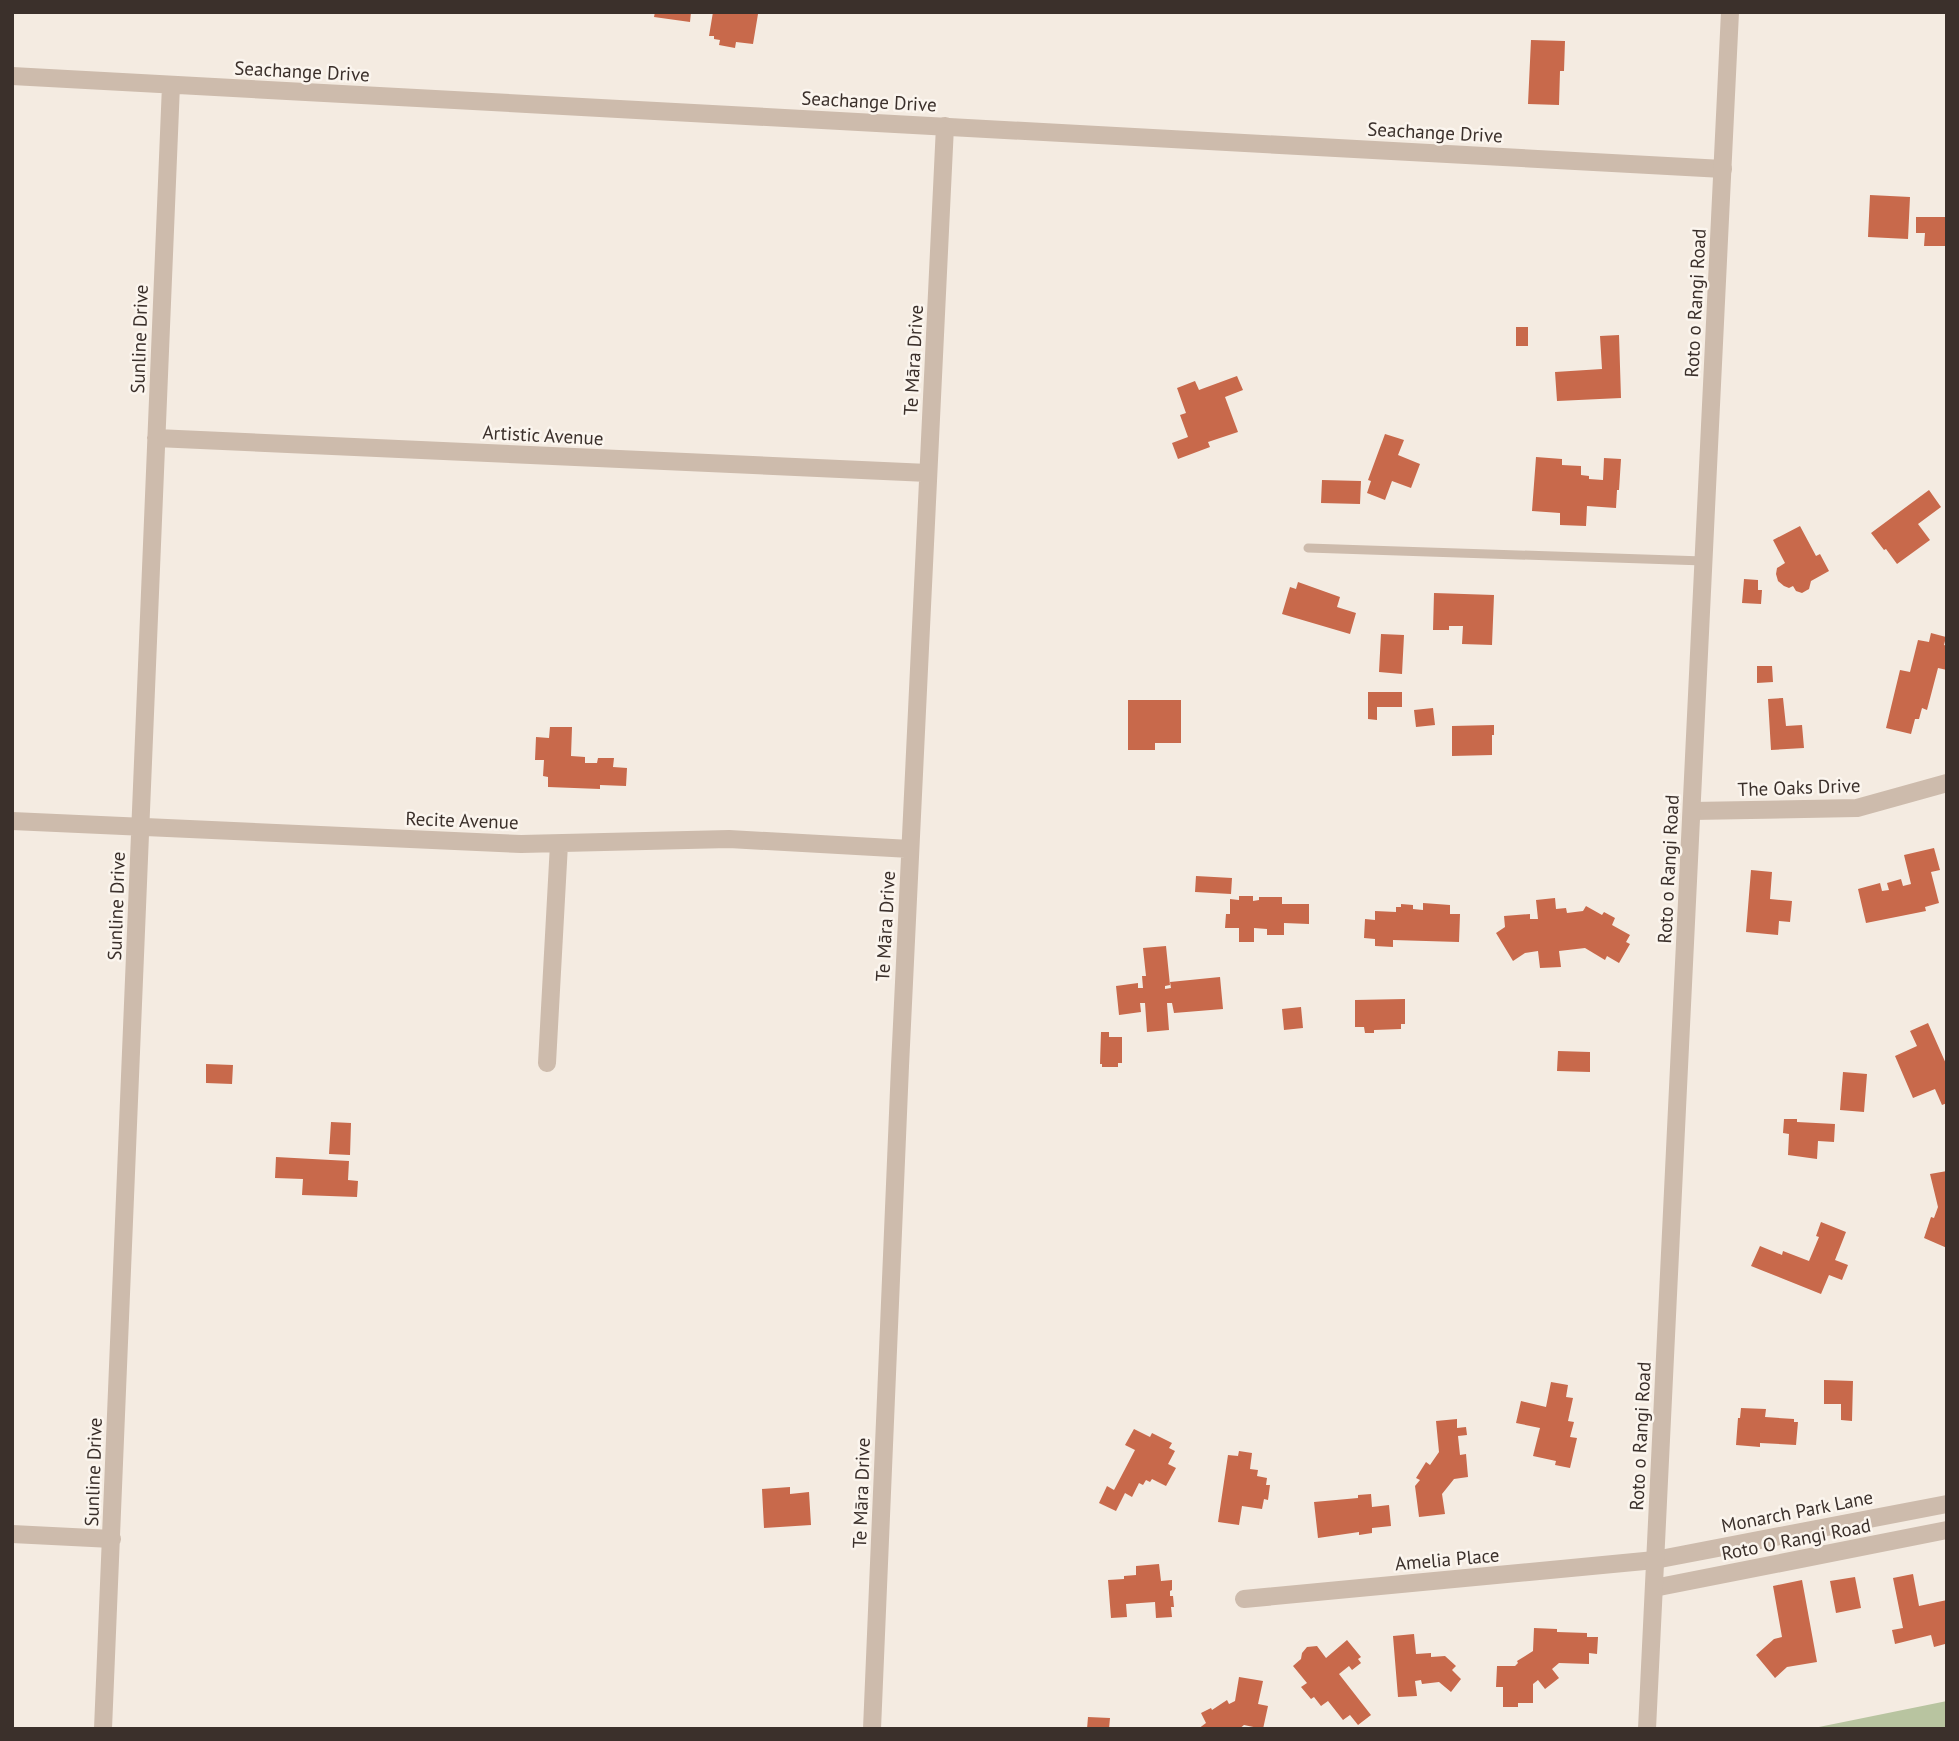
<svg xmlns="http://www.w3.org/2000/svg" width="1959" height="1741" viewBox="0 0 1959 1741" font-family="'PT Sans',sans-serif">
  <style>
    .green { fill: #b8c4a0 }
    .building { fill: #c8694b }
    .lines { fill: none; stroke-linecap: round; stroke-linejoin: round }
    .service { stroke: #cdbbac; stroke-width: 9 }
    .minor { stroke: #cdbbac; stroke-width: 18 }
    .tertiary { stroke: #cdbbac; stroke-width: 18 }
    .labels { text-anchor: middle; stroke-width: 5; stroke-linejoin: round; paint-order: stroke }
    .street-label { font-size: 19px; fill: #3b302b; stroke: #fbf5ee }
  </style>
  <rect width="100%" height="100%" fill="#f4ebe1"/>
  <!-- green -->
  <path class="green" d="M1947,1701V1729H1809Z"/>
  <!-- building -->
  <path class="building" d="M655,12H691L690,22L654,17Z
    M713,12L758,14L753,44L736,42L735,48L719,45L720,40L714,39V36H709Z
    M1531,40L1565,41L1564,71H1560L1559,105L1528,104Z
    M1870,195L1910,197L1908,239L1868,237Z
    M1916,217H1947V246H1924L1925,233H1916Z
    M1516,327H1528V346H1516Z
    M1619,335L1621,398L1557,401L1555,372L1602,369L1600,336Z
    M1237,376L1243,390L1225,397L1238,432L1208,442L1210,447L1178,459L1172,443L1188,437L1180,415L1186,413L1177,388L1195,381L1199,390Z
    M1385,434L1404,440L1398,455L1420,464L1411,488L1392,481L1385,500L1367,493L1371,481L1368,480Z
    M1536,457L1562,459V465L1581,466V475L1589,476V479L1603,480L1604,458L1621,459L1619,490H1617L1616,508L1587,506L1586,526L1560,525V513L1532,511Z
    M1322,480L1361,481L1360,504L1321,503Z
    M1929,490L1941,507L1918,524L1930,540L1897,564L1886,549L1884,550L1871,533Z
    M1800,526L1816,556L1820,554L1829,571L1811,581L1809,589L1802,593L1796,591L1793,586L1789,588L1784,586L1778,581L1776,574L1777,568L1785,563L1773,540Z
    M1744,579L1758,580V590H1762L1761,604L1742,603Z
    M1298,582L1340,597L1337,607L1356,613L1350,634L1282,614L1290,587L1296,589Z
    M1434,593L1494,595L1492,645L1462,644L1463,626H1449V630H1433Z
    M1931,633L1946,637L1944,645L1947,646V670L1938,668L1927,710L1922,708L1919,719H1915L1911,734L1886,728L1900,670L1910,672L1918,640L1929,642Z
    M1381,634L1404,635L1402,674L1379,672Z
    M1757,666H1772L1773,682L1757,683Z
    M1368,692H1402V707H1377V720L1368,719Z
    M1783,698L1786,726L1802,725L1804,748L1771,750L1768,699Z
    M1128,700H1181V743H1155V750H1128Z
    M1433,708L1435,725L1416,727L1414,710Z
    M1494,725V735H1492V755L1452,756V726Z
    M550,727H572L571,756L585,757V763H597L598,758H614L613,767L627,768L626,786L600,785V789L548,787V777L543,776L544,760H535L536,737L549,738Z
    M1934,848L1940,870L1931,872L1939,903L1925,907L1926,911L1866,923L1858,889L1880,883L1882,891L1889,890L1887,883L1901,879L1903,886L1911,884L1904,855Z
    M1751,870L1772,872L1770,899L1792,901L1790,922L1779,921L1778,935L1746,932Z
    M1196,876L1232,878L1231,894L1195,892Z
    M1239,896H1253V901L1259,900V897H1282V904H1309V924L1284,923V935H1267V929L1254,928V942H1239V928H1225L1226,914H1230V899L1239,900Z
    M1555,898L1556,909L1566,908L1567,913L1583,911L1586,906L1602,915L1604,912L1615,918L1612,925L1630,935L1626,942L1630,944L1619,963L1607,956L1605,960L1585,948L1559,951L1561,967L1540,968L1538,951L1525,953L1513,961L1496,933L1505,927L1504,916L1530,914V919H1538L1536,900Z
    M1423,903L1450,905V914H1460L1459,942L1393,940V947L1375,946V939L1364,938L1365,919L1375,920V911L1396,912V907H1401V904L1413,905V909L1423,910Z
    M1166,946L1170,985L1165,986V989L1171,988L1170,982L1220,977L1223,1009L1174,1013L1172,1003H1167L1169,1030L1147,1032L1145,1003H1140L1141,1012L1119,1015L1116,986L1138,983V988H1143L1142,976H1146L1143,948Z
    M1405,999V1024H1401V1029L1374,1030V1033H1365L1364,1027H1355V1000Z
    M1301,1007L1303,1028L1284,1030L1282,1009Z
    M1928,1023L1947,1066V1103L1942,1105L1935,1089L1913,1098L1895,1056L1917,1046L1910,1031Z
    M1101,1032H1109V1037H1122V1063H1118V1067H1102V1064H1100Z
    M1558,1051L1590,1052V1072L1557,1071Z
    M206,1064L233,1065L232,1084L206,1083Z
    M1843,1072L1867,1074L1864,1112L1840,1110Z
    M1784,1119H1797V1122L1835,1124L1834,1142L1818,1141L1817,1159L1788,1155L1789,1134L1783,1133Z
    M331,1122L351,1123L350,1155L329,1154Z
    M276,1157L349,1161L348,1180L358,1181L357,1197L302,1195L303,1179L275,1178Z
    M1947,1171V1248L1924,1238L1931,1217L1934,1218L1938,1207L1930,1174Z
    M1821,1222L1846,1232L1835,1260L1848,1265L1842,1280L1829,1275L1821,1294L1751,1266L1760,1246L1782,1255L1783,1251L1809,1261L1819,1237L1816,1236Z
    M1824,1380L1853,1381L1852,1421L1841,1420V1404H1824Z
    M1551,1382L1568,1385L1566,1397L1573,1398L1568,1421L1574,1422L1570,1437L1577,1438L1570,1468L1555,1465L1556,1461L1533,1456L1540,1428L1516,1423L1521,1401L1546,1407Z
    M1741,1408L1766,1409L1765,1417L1794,1419V1422H1798L1796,1445L1760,1443V1447L1736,1445L1738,1418H1740Z
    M1457,1419V1428L1466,1427L1467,1435L1458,1436L1460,1455L1466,1454L1468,1477L1454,1479L1442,1494L1445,1514L1419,1517L1415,1486L1420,1480L1416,1478L1426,1462L1430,1465L1439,1452L1436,1421Z
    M1134,1429L1150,1437L1152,1433L1172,1443L1169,1448L1175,1451L1168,1464L1176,1468L1166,1486L1152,1479L1150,1482L1146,1480L1143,1485L1139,1483L1132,1497L1125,1493L1116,1511L1099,1503L1107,1486L1114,1490L1135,1450L1125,1445Z
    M1239,1451L1252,1453L1250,1469L1258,1470L1257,1476L1267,1478L1266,1485H1270L1268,1500L1264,1499L1262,1509L1242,1506L1239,1525L1218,1522L1228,1455L1238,1456Z
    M790,1487V1494L809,1492L811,1525L764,1528L762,1489Z
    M1371,1494L1372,1507L1389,1505L1391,1526L1372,1528V1533L1359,1535V1532L1318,1538L1314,1502L1358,1498V1495Z
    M1159,1564L1161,1581L1172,1580V1590L1170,1591V1596H1173L1174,1607H1171L1172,1617L1156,1618L1155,1602L1126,1604L1127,1617L1111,1618L1108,1580L1124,1579V1576L1136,1575V1566Z
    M1913,1574L1919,1606L1947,1600L1945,1644L1934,1647L1931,1635L1895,1644L1892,1630L1903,1628L1893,1578Z
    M1855,1577L1861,1608L1836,1613L1830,1581Z
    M1802,1580L1817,1662L1787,1667L1775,1678L1756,1655L1774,1639L1782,1637L1773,1586Z
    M1534,1628L1557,1629V1632L1587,1633V1637H1598L1597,1654L1589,1653V1664L1559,1663L1552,1669L1559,1678L1545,1689L1538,1680L1533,1684V1703H1518V1707H1503V1687H1496L1497,1666H1515L1518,1663L1517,1661L1533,1651Z
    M1414,1634L1416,1654L1431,1653V1657L1445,1656L1456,1666L1452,1670L1461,1679L1451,1692L1439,1682L1422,1684L1421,1680L1415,1681L1417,1696L1398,1697L1393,1636Z
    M1347,1640L1361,1657L1358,1659L1361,1663L1352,1670L1349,1666L1339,1674L1371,1715L1358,1725L1350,1715L1343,1720L1328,1701L1321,1706L1314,1697L1311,1699L1301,1687L1307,1683L1293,1666L1301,1659L1302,1653L1307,1647L1317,1646L1326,1658Z
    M1239,1677L1263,1681L1258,1704L1268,1706L1263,1729L1244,1725L1239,1729H1198L1206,1723L1201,1713L1211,1708L1212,1710L1227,1700L1229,1704L1235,1701Z
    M1088,1717L1110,1718L1109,1729H1087Z"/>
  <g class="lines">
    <!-- service -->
    <path class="service" d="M1308,548L1704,561"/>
    <!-- minor -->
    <path class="minor" d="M12,76L1723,169
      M156,438L928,473
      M1692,811L1857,808L1947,783
      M12,821L521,844L729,839L910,849
      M547,1063L559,844
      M12,1534L112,1539
      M1654,1588L1947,1530
      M1244,1599L1655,1560L1947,1504
      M103,1729L171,85
      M872,1729L900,1066L945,126"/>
    <!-- tertiary -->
    <path class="tertiary" d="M1647,1729L1730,12"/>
  </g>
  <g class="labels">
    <!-- street labels -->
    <g class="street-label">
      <text transform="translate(302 71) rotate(3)" y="7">Seachange Drive</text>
      <text transform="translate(869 101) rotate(3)" y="7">Seachange Drive</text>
      <text transform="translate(1435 132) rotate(3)" y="7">Seachange Drive</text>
      <text transform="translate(1695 303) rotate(-87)" y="7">Roto o Rangi Road</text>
      <text transform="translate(139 339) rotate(-88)" y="7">Sunline Drive</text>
      <text transform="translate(913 360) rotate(-87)" y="7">Te Māra Drive</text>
      <text transform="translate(543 435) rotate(3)" y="7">Artistic Avenue</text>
      <text transform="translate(1799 787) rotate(-2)" y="7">The Oaks Drive</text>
      <text transform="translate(462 820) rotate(2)" y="7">Recite Avenue</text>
      <text transform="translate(1668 869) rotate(-87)" y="7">Roto o Rangi Road</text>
      <text transform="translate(116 906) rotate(-88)" y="7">Sunline Drive</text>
      <text transform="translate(885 926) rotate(-87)" y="7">Te Māra Drive</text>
      <text transform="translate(1640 1436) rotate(-87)" y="7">Roto o Rangi Road</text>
      <text transform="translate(93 1472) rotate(-88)" y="7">Sunline Drive</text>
      <text transform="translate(861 1493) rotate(-88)" y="7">Te Māra Drive</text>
      <text transform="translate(1797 1511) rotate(-11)" y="7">Monarch Park Lane</text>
      <text transform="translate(1796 1539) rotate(-11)" y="7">Roto O Rangi Road</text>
      <text transform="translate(1447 1559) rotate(-5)" y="7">Amelia Place</text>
    </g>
  </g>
  <!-- border -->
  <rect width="1959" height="1741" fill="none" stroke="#3b302b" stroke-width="28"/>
</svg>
